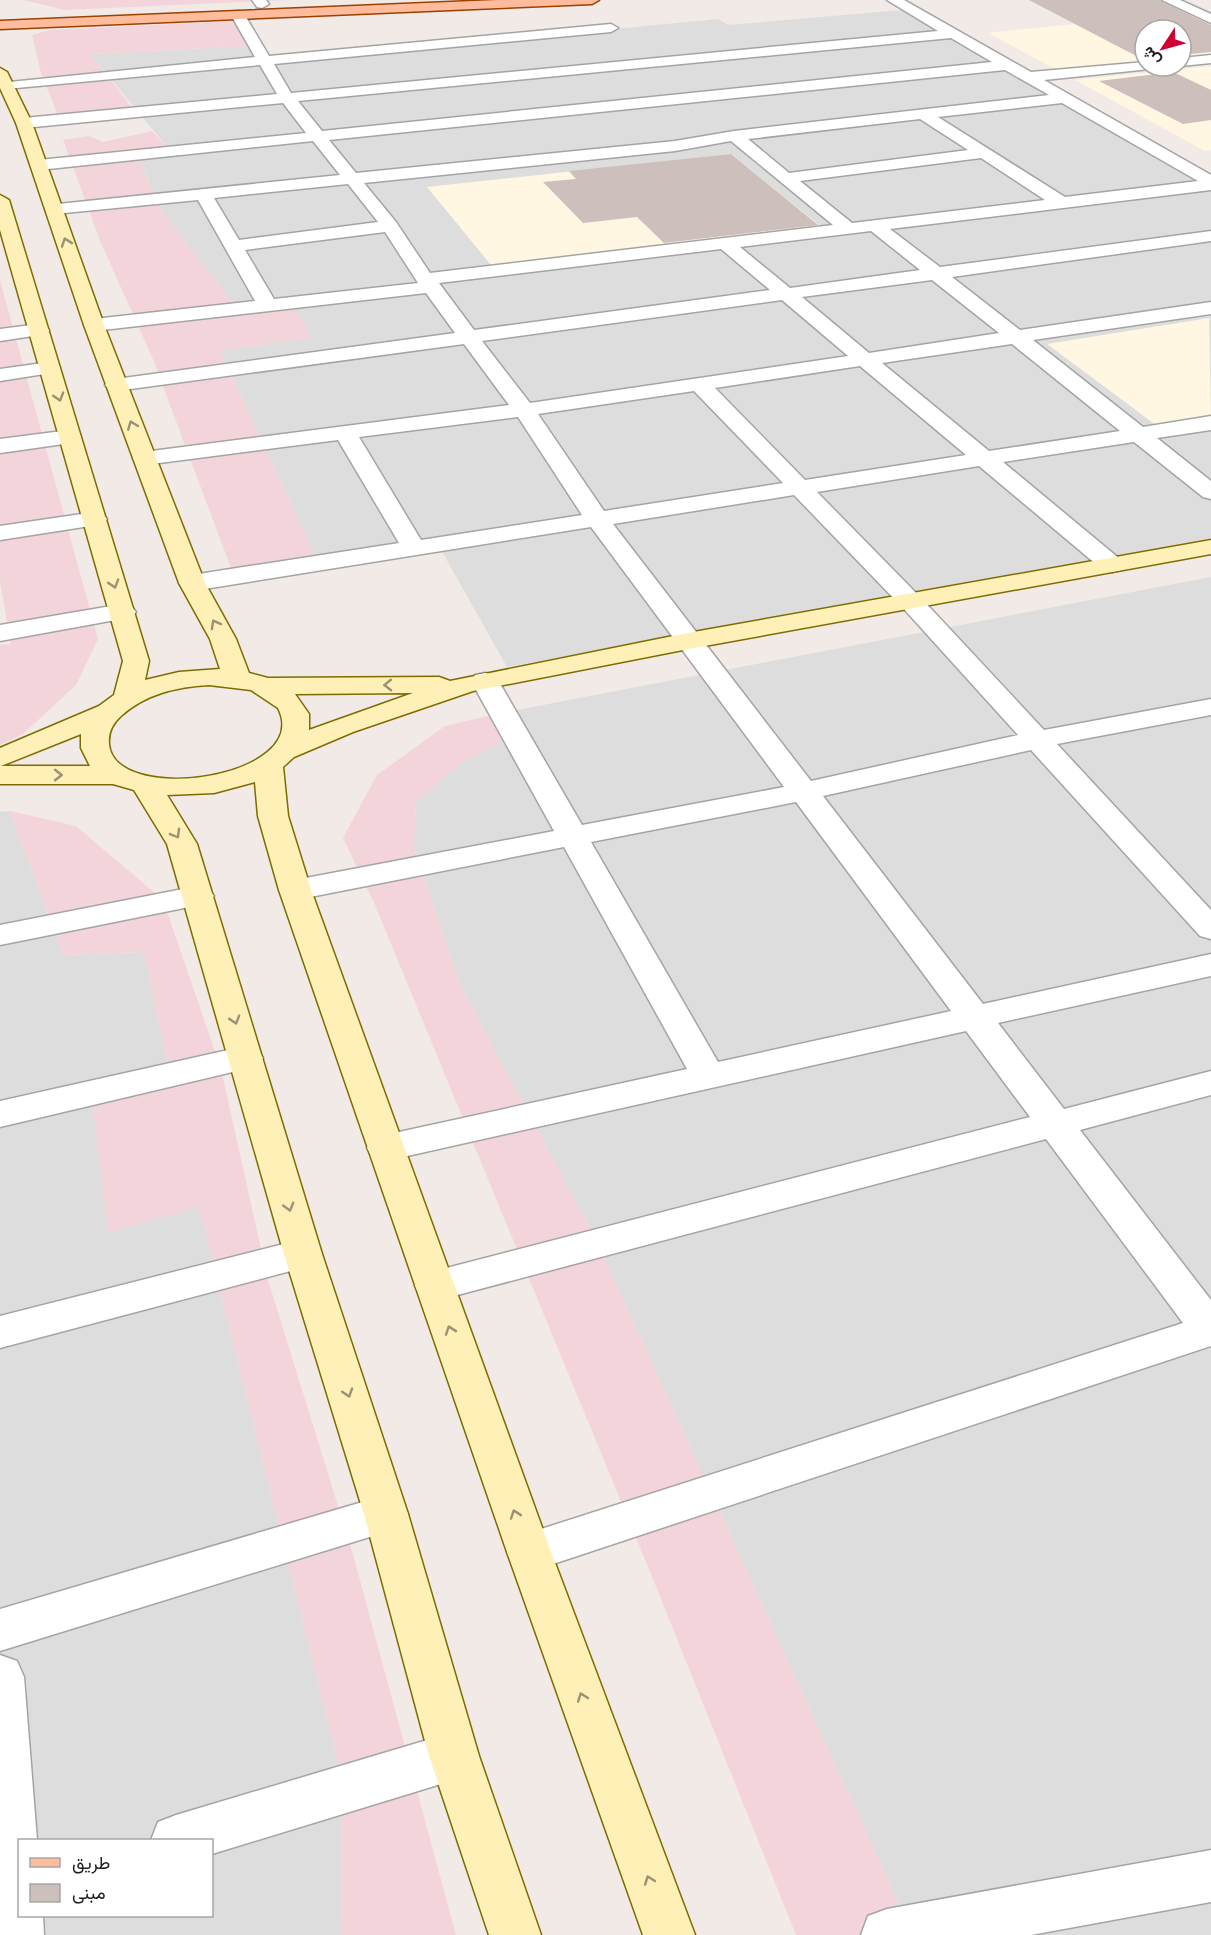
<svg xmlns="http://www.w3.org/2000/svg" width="1211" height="1935" viewBox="0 0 1211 1935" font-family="'Golos Text',Vazirmatn,sans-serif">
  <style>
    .residential { fill: #dedddd; fill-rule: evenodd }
    .commercial { fill: #f3d4da }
    .education { fill: #fff7e1 }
    .building { fill: #cdbfbb }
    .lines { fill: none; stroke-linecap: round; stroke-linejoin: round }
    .street-casing { stroke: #a4a4a4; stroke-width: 3 }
    .secondary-casing { stroke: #7e6c00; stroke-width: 3 }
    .primary-casing { stroke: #9c4100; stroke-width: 3 }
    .street { fill: #fff; fill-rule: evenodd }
    .secondary { fill: #fef0b7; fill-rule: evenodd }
    .primary { fill: #ffbc9d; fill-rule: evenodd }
    .oneway { stroke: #9a9273 }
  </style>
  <rect width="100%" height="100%" fill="#f1eae6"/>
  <!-- residential -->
  <path class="residential" d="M902,10L1211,190V538L507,667L435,539L317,560L220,351L310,337L236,307L159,208L137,152L168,148L90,54L247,46L260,63L718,19L728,25Z
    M1211,577V1935H913L594,1236L461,987L414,847L416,801L464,761L515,735L501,713Z
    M10,811L63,955L144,952L171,1081L108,1231L199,1206L341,1774L342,1935H0V812ZM20,1840H212V1916H20Z"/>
  <!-- commercial -->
  <path class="commercial" d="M23,0H286L65,10Z
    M235,21L247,46L90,54L134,110L59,118L41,73L32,35L49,30Z
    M152,131L168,148L137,153L159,208L236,307L288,299L311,337L220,351L317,560L234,576L152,357L101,243L63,140L89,136L103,142Z
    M0,280L98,639L76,685L23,734L0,745V645L11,644L0,582Z
    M501,713L516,735L464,761L416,801L414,847L461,987L594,1236L913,1935H796L655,1584L375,905L343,838L377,775L445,726Z
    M10,811L76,826L163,900L221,1069L268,1280L352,1551L456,1935H342L341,1774L199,1207L108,1232L92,1102L171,1081L144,952L63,955Z"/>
  <!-- education -->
  <path class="education" d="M1189,12L1211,23V54L1181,57V30H1145V61L1057,70L988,33Z
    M1211,66V150L1205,151L1075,80Z
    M731,154L820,226L491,265L427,187Z
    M1209,318L1211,419L1160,428L1047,344Z"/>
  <!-- building -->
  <path class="building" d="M1029,0H1159L1211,25V52L1181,55V30H1145V58L1142,59Z
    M1173,72L1211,90V120L1183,124L1099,81Z
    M731,154L818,225L664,243L637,217L583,223L543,182L576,179L569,171Z"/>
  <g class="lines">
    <!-- street casing -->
    <g class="street-casing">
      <path id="street" d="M252,0H266L269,4L262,8L257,7Z
        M887,0H904L1031,72L1145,62V66H1152L1150,69L1044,80L1211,175V190L890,229L940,267L1211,231V241L952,277L1020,330L1211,302V314L1033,340L1143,427L1211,416V430L1157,438L1211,481V499L1203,497L1134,442L1003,462L1121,560L1124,565L1121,570L1112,572L1103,570L979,466L817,492L921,598L1044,730L1211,699V715L1057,744L1211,910V939L1200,936L1031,750L823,796L983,1004L1211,954V976L998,1023L1064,1109L1211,1071V1095L1080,1130L1211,1300V1346L529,1572L513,1566L507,1552L513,1538L1183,1323L1046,1139L435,1301L421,1297L415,1286L421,1275L435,1271L1030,1117L966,1031L385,1161L372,1157L367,1148L372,1139L385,1135L687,1069L564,847L295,900L284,897L279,890L284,883L295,880L554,831L471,681L475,675L485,673L495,675L582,825L784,787L591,527L192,591L183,588L179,583L183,578L192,575L399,543L338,440L144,465L136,463L133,458L136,453L509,405L464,344L116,391L109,389L105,385L109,381L116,379L455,333L426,293L94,331L87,329L84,325L87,321L94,319L255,301L198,200L54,214L48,213L45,209L48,205L340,175L313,141L39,170L31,165L39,160L306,133L283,103L24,128L16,123L24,118L277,94L260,65L6,89L1,88L0,83L255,57L231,15L238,11L243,12L269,56L611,24L618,28L611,32L274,64L291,93L938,31ZM951,38L992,62L322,131L298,101ZM1005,70L1049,95L734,131L675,141L356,173L329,140ZM1062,103L1198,181L1065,197L938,117ZM920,119L968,150L789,173L748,139ZM731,141L833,225L430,273L396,222L364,183L675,151ZM981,158L1045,200L852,223L800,181ZM348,184L378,222L239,240L214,198ZM871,231L920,270L790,288L740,247ZM385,232L418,283L274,299L245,250ZM721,249L770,290L474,330L439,283ZM932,280L999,333L869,353L802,297ZM782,300L848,356L530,403L482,341ZM1012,344L1120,431L989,451L882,363ZM860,366L966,455L805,480L715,388ZM694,391L783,483L604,511L538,414ZM518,417L582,515L421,540L359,437ZM794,495L903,608L1018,735L811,781L613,524ZM796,802L951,1011L718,1062L591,842Z
        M1162,0H1180L1211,14V23Z
        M1211,55V63L1181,66H1180L1181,58Z
        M39,324L46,326L49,330L46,334L0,341V329Z
        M50,362L57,364L60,368L57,372L0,381V369Z
        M70,430L78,432L81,437L78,442L0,453V439Z
        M95,512L103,514L107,519L103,524L0,540V526Z
        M123,604L132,607L136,612L132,617L0,641V625Z
        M198,886L209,889L214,896L209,903L0,945V925Z
        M246,1046L258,1050L263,1058L258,1066L0,1127V1101Z
        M303,1239L317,1244L322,1254L317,1264L0,1348V1316Z
        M386,1495L402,1501L408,1514L402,1527L0,1651V1609Z
        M0,1655L17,1661L24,1677L37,1840H20V1916H43L44,1935H0Z
        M454,1732L471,1739L479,1756L471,1773L454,1780L212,1854V1840H151L158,1822L176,1815Z
        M1211,1850V1902L1031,1935H861L868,1916L887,1909Z"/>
    </g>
    <!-- secondary casing -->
    <g class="secondary-casing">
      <path id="secondary" d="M0,68L7,72L32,123L104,325L205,583L236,639L249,673L268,678L439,677L450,681L688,633L1211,540V554L688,649L473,691L353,732L294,757L283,767L288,816L311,890L551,1552L695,1935H643L507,1552L279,890L258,816L255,782L214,793L167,795L197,844L322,1254L408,1514L479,1756L541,1935H489L429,1756L364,1514L284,1254L167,844L134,790L113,784H0V748L99,706L114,695L123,661L0,230V195L9,200L149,661L145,680L179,672L220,669L210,639L179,583L84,325L16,123L0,88ZM209,685L251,690L278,708C314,778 114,807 109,744C108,733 112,724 121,716C145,694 176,687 209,685ZM413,693L309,730V714L295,694ZM81,734V748L90,766H1Z"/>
    </g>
    <!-- primary casing -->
    <g class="primary-casing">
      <path id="primary" d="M498,0H599L592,4L0,29V21Z"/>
    </g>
    <!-- street -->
    <use href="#street" class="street"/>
    <!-- secondary -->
    <use href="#secondary" class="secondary"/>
    <!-- primary -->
    <use href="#primary" class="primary"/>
  </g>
  <!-- one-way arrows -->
  <defs><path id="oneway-chevron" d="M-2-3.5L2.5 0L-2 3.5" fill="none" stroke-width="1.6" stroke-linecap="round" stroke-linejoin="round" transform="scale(1.5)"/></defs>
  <g class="oneway">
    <use href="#oneway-chevron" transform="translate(66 242) rotate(-109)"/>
    <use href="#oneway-chevron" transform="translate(59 397) rotate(73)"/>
    <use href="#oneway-chevron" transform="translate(132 425) rotate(-111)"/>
    <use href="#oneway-chevron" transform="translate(114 584) rotate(73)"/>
    <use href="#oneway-chevron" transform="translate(215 624) rotate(-119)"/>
    <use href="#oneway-chevron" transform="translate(388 685) rotate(179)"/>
    <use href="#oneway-chevron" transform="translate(58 775)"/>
    <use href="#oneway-chevron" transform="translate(176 834) rotate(60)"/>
    <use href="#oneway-chevron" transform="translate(235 1020) rotate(73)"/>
    <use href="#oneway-chevron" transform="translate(289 1207) rotate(74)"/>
    <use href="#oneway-chevron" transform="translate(450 1330) rotate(-109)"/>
    <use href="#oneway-chevron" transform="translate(348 1393) rotate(72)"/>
    <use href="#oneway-chevron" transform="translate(515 1514) rotate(-109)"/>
    <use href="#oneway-chevron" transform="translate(582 1697) rotate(-110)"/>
    <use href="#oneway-chevron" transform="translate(649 1880) rotate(-110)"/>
  </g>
  <!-- legend -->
  <rect x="18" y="1839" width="195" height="78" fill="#ffffff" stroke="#a6a6a6" stroke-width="1.5"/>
  <rect x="30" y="1858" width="30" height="9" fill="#ffbc9d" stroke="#a6a6a6" stroke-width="1.5"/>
  <text x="72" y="1869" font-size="18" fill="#202020">طريق</text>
  <rect x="30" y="1884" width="30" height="18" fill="#cdbfbb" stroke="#a6a6a6" stroke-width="1.5"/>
  <text x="72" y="1899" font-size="18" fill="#202020">مبنى</text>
  <!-- north arrow -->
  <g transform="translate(1163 48) rotate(234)"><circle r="28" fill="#ffffff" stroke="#a6a6a6" stroke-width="1.5"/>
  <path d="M0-4.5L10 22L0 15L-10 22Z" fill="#d00034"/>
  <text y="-9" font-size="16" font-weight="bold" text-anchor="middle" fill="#202020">ش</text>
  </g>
</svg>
